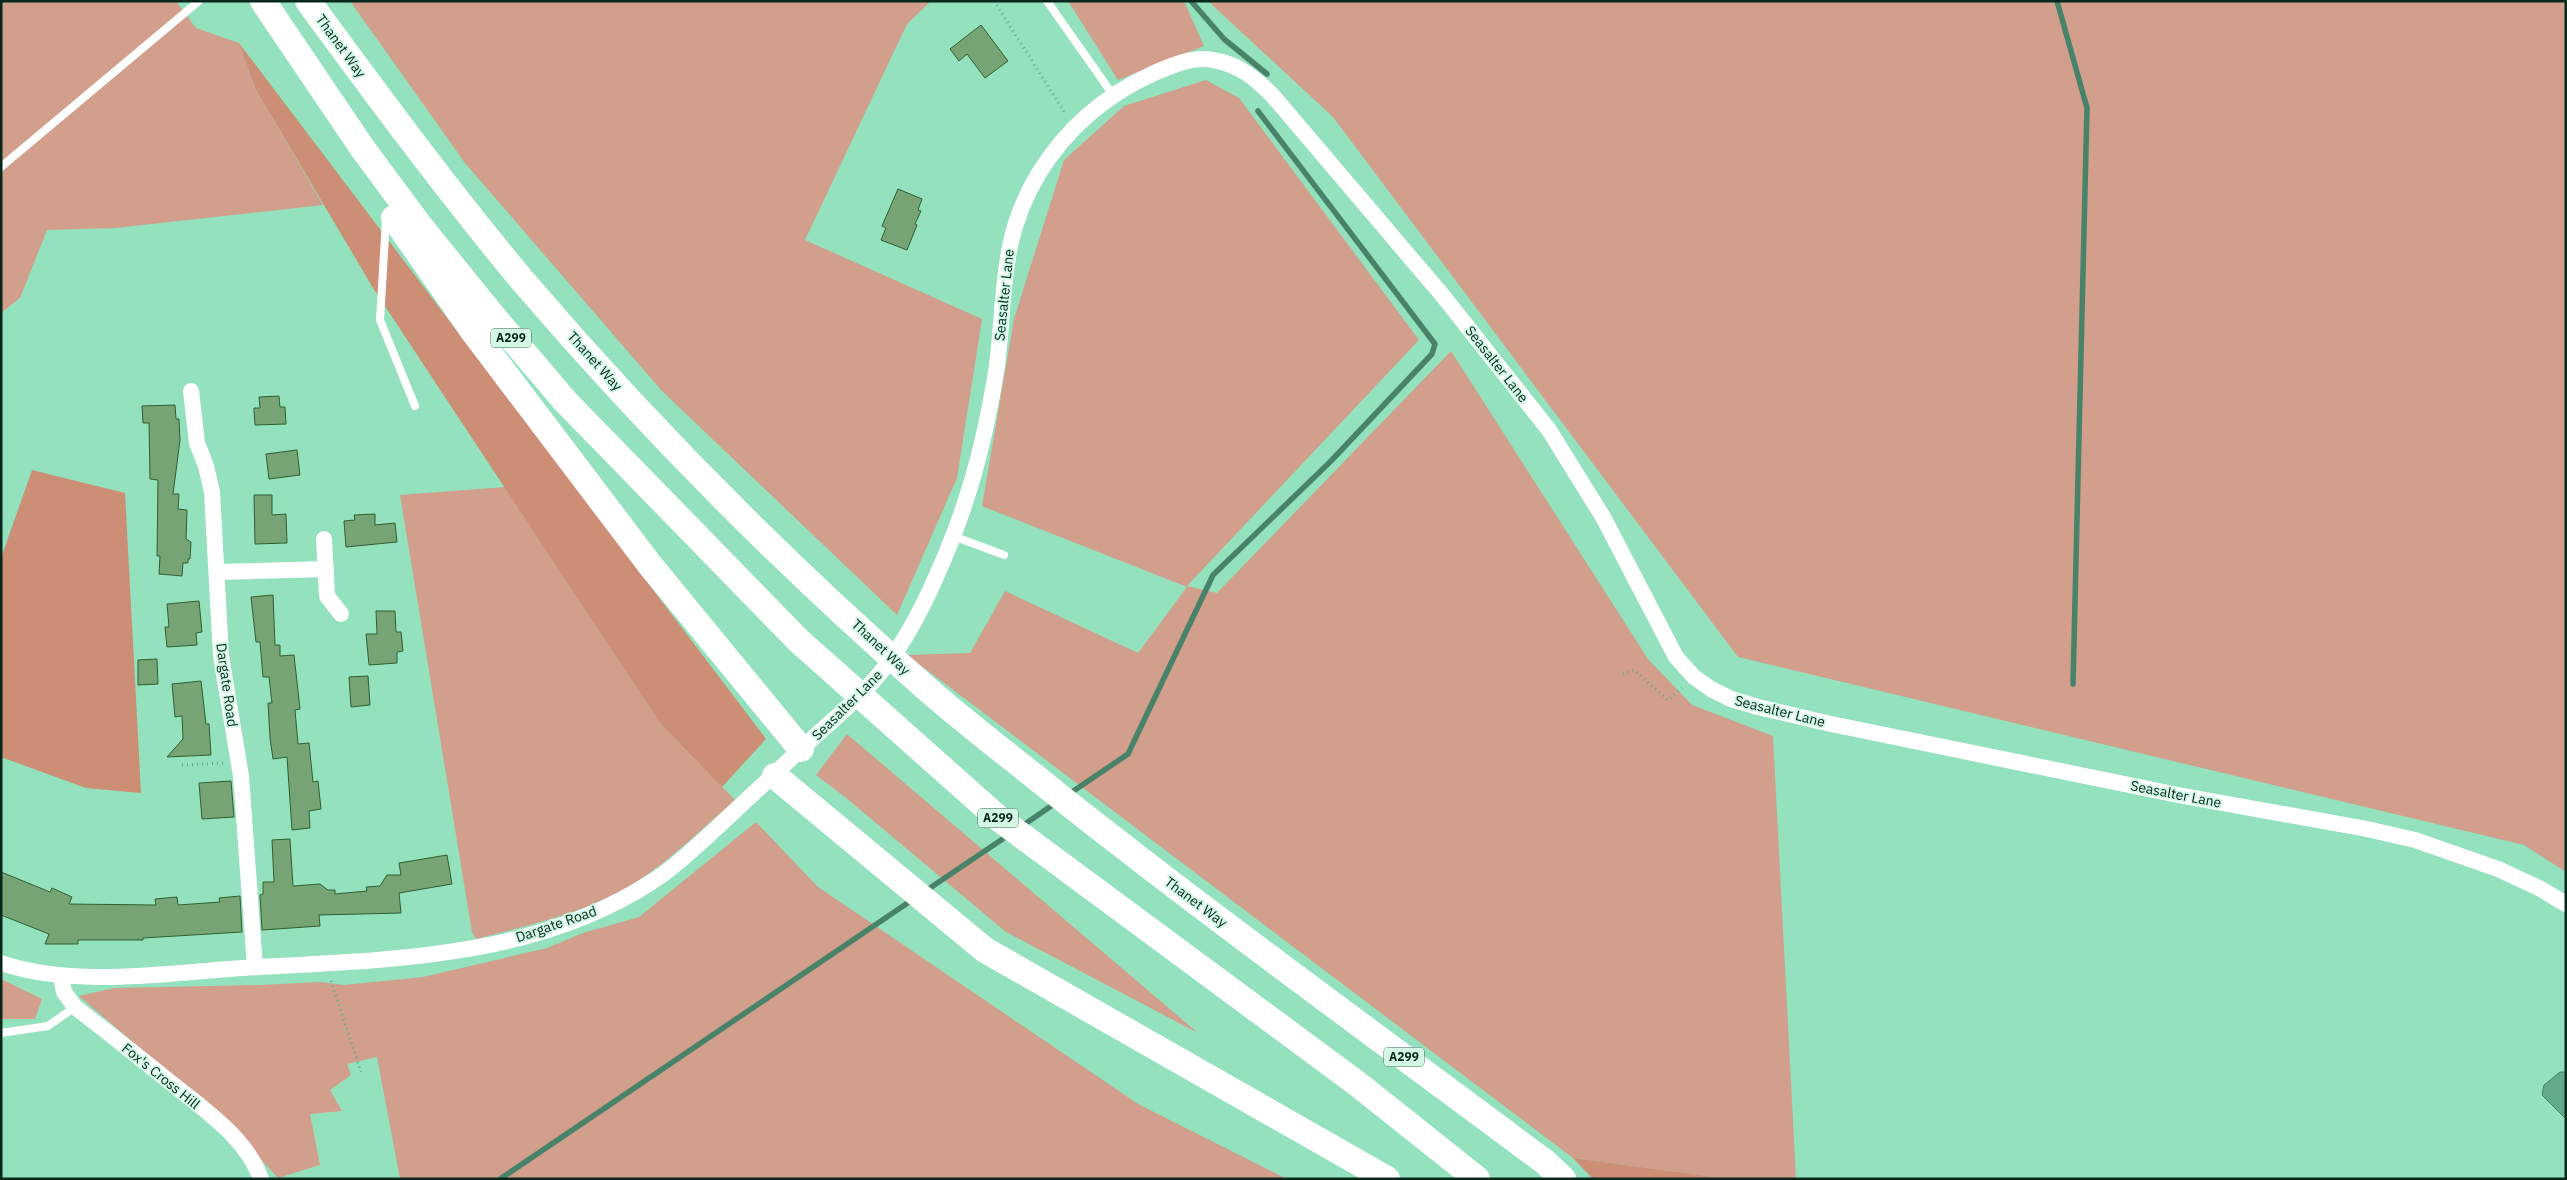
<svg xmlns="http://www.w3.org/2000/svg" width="2567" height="1180" viewBox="0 0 2567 1180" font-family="'IBM Plex Sans',sans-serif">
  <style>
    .green { fill: #d19f8b }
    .forest { fill: #cc8e74 }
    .water { fill: #63a98a; stroke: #478269 }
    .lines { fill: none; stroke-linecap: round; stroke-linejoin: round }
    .stream { stroke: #478269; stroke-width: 5.5 }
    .building { fill: #76a475; stroke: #306030 }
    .path { stroke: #69a98c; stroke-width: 3; stroke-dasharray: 1 4; stroke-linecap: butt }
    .service { stroke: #fff; stroke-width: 8 }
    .minor { stroke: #fff; stroke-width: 16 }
    .trunk { stroke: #fff; stroke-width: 26 }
    .labels { text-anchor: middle; stroke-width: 4; stroke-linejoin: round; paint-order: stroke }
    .shield { fill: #d3f9e6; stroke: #446758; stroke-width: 1 }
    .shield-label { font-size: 12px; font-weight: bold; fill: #07281b }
    .street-label { font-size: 14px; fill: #07281b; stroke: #d3f9e6 }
  </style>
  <rect width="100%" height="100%" fill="#93e1bd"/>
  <!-- green -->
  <path class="green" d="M1,1H176L196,28L239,43L256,90L323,205L115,228L47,230L20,298L1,313Z
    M350,1H931L907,24L805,240L982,319L957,478L897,615L662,391L465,163Z
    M1068,1H1184L1204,46L1118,80Z
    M1208,1H2566V872L2524,845L1738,657L1333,117Z
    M1206,80L1239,98L1419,340L1187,586L1217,593L1451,351L1648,659L1692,705L1773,736L1796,1179H1729L1573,1158L907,655L970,653L1005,591L1138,653L1187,587L982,506L1014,319L1064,160L1124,106Z
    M505,487L660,723L735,800C696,834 657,874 611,896C568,917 522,927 476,939L472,932L400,495Z
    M847,734L1198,1033L1006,932L845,797L816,775Z
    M756,822L818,887L1138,1104L1287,1179H400L377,1057L347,1064L351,1075L330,1090L342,1111L310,1114L320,1165L278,1178L227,1123L79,996L114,988L261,985L320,982L344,985L423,977L547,948L583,933L639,917Z
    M1,979L42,999L35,1019H1Z"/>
  <!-- forest -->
  <path class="forest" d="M239,43L766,739L722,787L660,723L373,288L256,90Z
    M32,470L125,493L141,793L86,788L1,757V558Z
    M1573,1158L1729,1179H1593Z"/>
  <!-- water -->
  <path class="water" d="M2560,1072H2566V1119L2542,1095L2544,1085Z"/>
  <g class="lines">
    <!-- stream -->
    <path class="stream" d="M1191,1L1224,39L1267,74
      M2057,1L2087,108L2073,684
      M1069,794L1128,754L1213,575L1330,462L1432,354L1435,344L1258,111
      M1022,826L1057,802
      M924,892L1010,834
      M500,1179L912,900"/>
  </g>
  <!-- building -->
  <path class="building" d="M981,25L1008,61L985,78L967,54L959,61L950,49Z
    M898,189L922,199L918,210L921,211L915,224L917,225L907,250L881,240L886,228L882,226Z
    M279,396L280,407H285L286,424L255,425L254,411V408H260L259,397Z
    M175,405L176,419H179L180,440L173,494H179L178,509L187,510L186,539L191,542L190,559H188V563H183L182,576L159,574L160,556H157L158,480L150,479L149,423H143L142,406Z
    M297,450L300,475L269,479L266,454Z
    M254,495H272V515L286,514L287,543L255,544Z
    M375,514V525L395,523L397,542L346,547L344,521L355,520L354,515Z
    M273,595L275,645H280V656L294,655L300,709L295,710L298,744L309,743L313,782L318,781L321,809L309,811L310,828L292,830L287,757L273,759L270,738L268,703H272L269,677H263L260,642H256L251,597Z
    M199,601L202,632L196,633L197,645L167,647L165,627H169L167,604Z
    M376,611H395L396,632H401L403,651L397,652V663L369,665L366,634H377Z
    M157,659L158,684L138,685V660Z
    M368,676L370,705L351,707L349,677Z
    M201,681L206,724H209L211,755L167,757L183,739L182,716L175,717L172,684Z
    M231,781L234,817L202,819L199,783Z
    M290,839L293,886L320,884L328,890H335V894L367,891L366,887L380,886L387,875H401L399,863L447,855L452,884L399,893L401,913L319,915L320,926L262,930L260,895L263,894V882H274L272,840Z
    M1,872L50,892L52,888L72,897L69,904L156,905L155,899L177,897L178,905L220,902L219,898L240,896L242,932L143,938V940H78V944H45L49,934L1,915Z"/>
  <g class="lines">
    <!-- path -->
    <path class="path" d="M994,1L1065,113
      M1623,674L1634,670L1668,700L1682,688
      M182,765L223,763
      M331,981L361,1072"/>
    <!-- service -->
    <path class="service" d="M1047,1L1113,95
      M1,167L199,1
      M386,220L380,320L415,406
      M953,536L1004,555
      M1,1033L48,1026L75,1007"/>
    <!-- minor -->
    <path class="minor" d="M191,391L197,443L206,466L212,492L221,656L241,776L255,967
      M324,539L327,596L341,614
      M217,572L326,569
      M1,963C75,988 166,973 243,968C382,960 533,960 653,881C674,868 691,851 709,835C740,806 770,778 801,749C830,722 861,698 885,667C914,629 934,584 952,539C974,483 988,425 997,365C1006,295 999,238 1039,173C1067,128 1104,96 1152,74C1170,66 1193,56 1213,60C1239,64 1256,79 1273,96L1443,296L1549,430L1603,517L1676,657L1694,677L1711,689L1731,699L1758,707L1831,724L2178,795L2367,829L2415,840L2498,869L2539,888L2566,904
      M61,976L64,992L75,1007C105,1030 135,1054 165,1078C199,1106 246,1136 261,1179"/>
    <!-- trunk -->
    <path class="trunk" d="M263,1L363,149L420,226L492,315L565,401L799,641L998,818L1359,1085L1477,1179
      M308,1C377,95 447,190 522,280C646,425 782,562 926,688C969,726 1015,760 1059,796C1218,922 1383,1041 1545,1162L1563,1179
      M394,218L475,334L650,565L801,749
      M775,776L985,950L1387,1179"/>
  </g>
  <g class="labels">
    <!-- shield labels -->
    <g class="shield">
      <rect x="491" y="328.5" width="40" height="19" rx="4"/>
      <rect x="978" y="808.5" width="40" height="19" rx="4"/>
      <rect x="1384" y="1047.5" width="40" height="19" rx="4"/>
    </g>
    <g class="shield-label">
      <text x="511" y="342">A299</text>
      <text x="998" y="822">A299</text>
      <text x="1404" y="1061">A299</text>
    </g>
    <!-- street labels -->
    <g class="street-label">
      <text transform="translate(341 46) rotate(54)" y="5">Thanet Way</text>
      <text transform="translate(1004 295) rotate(-84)" y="5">Seasalter Lane</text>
      <text transform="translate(595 361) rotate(48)" y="5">Thanet Way</text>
      <text transform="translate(1497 364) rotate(52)" y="5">Seasalter Lane</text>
      <text transform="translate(881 647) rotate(43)" y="5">Thanet Way</text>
      <text transform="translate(227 685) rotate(82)" y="5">Dargate Road</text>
      <text transform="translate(847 705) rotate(-45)" y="5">Seasalter Lane</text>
      <text transform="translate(1780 711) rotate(14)" y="5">Seasalter Lane</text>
      <text transform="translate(2176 794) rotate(11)" y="5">Seasalter Lane</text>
      <text transform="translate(1196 902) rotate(37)" y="5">Thanet Way</text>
      <text transform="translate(556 924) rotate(-19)" y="5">Dargate Road</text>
      <text transform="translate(161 1076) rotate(39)" y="5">Fox's Cross Hill</text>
    </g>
  </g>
  <!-- border -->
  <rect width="2567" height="1180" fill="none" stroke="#07281b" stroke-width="5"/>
</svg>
